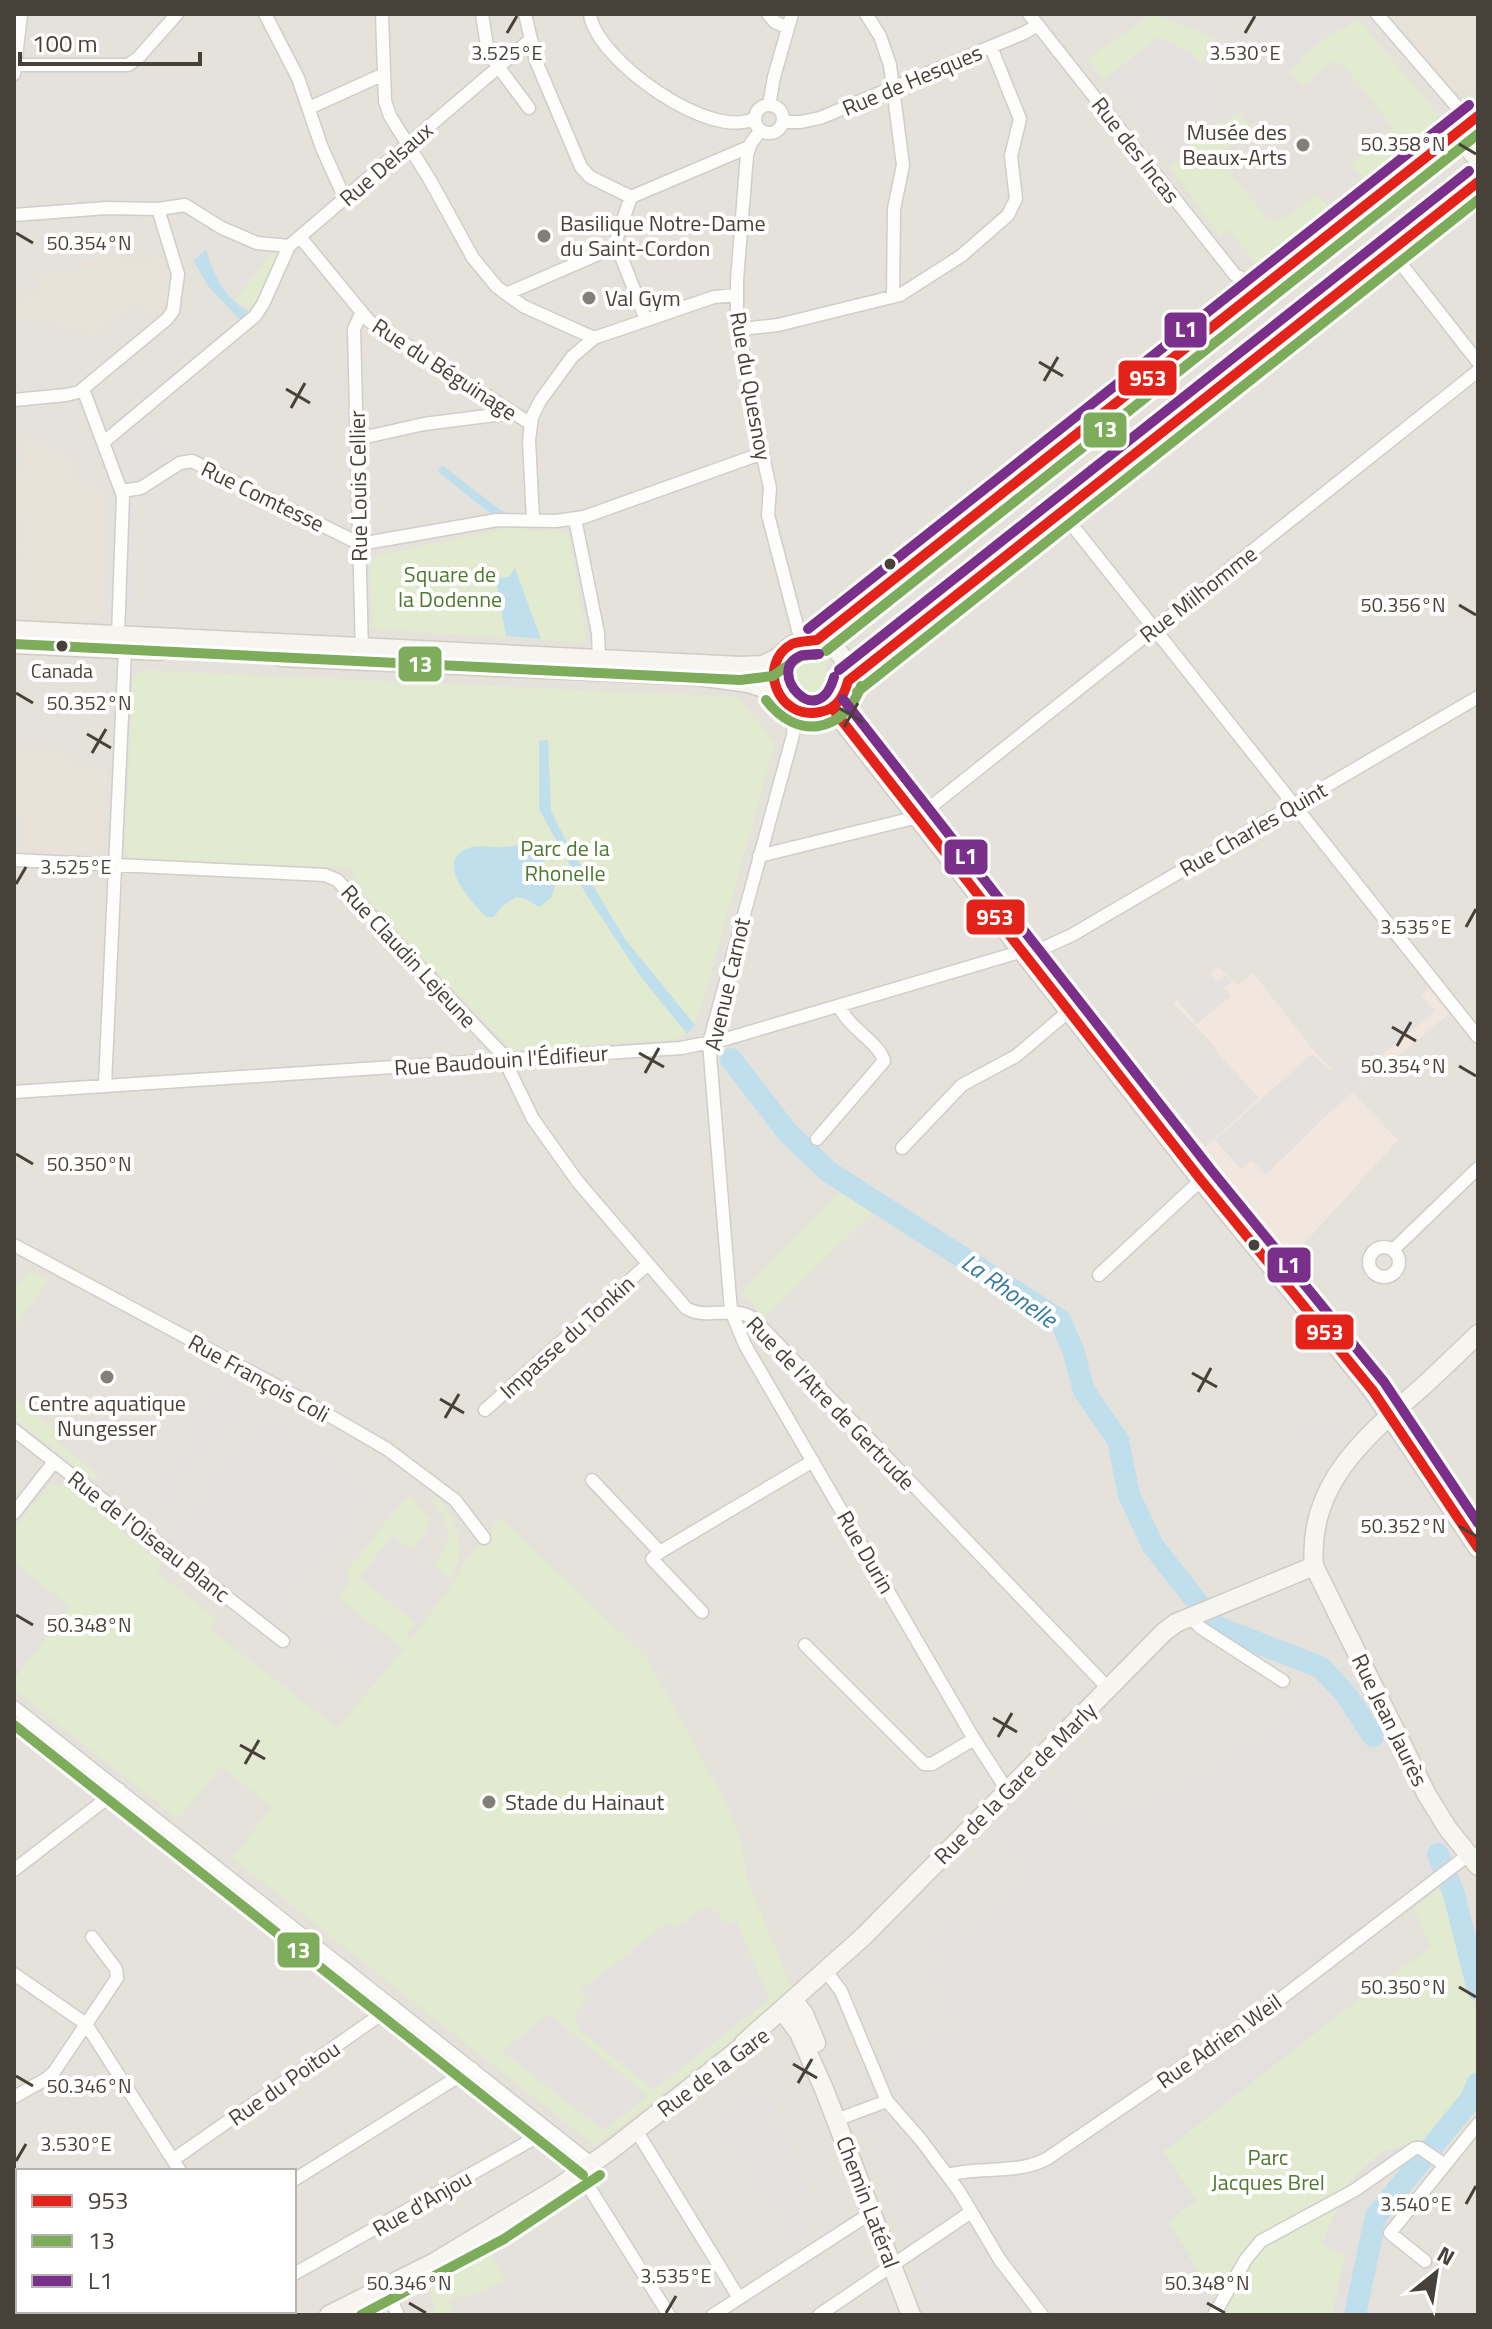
<svg xmlns="http://www.w3.org/2000/svg" width="1492" height="2329" viewBox="0 0 1492 2329" font-family="'Titillium Web',sans-serif">
  <style>
    .residential { fill: #e5e1db; fill-rule: evenodd }
    .commercial { fill: #f1e7de }
    .industrial { fill: #e4e0dd }
    .education { fill: #e8e2d9 }
    .green { fill: #e2eacf }
    .parking { fill: #e4e1de }
    .water { fill: #c0dfed }
    .lines { fill: none; stroke-linecap: round; stroke-linejoin: round }
    .river { stroke: #c0dfed; stroke-width: 22 }
    .street-casing { stroke: #d0ceca; stroke-width: 15 }
    .secondary-casing { stroke: #d0ccc4; stroke-width: 21 }
    .street { stroke: #fdfdfc; stroke-width: 12 }
    .secondary { stroke: #f7f5f0; stroke-width: 18 }
    .bus-1-casing { stroke: #fff; stroke-width: 16 }
    .bus-2-casing { stroke: #fff; stroke-width: 16 }
    .bus-3-casing { stroke: #fff; stroke-width: 16 }
    .bus-1 { stroke: #e32219; stroke-width: 10 }
    .bus-2 { stroke: #7dad5b; stroke-width: 10 }
    .bus-3 { stroke: #7a308a; stroke-width: 10 }
    .ticks { fill: none; stroke: #484139; stroke-width: 3 }
    .poi-dot { fill: #847e78; stroke: #fff; stroke-width: 3 }
    .bus-dot { fill: #484139; stroke: #fff; stroke-width: 3 }
    .labels { text-anchor: middle; stroke-width: 8; stroke-linejoin: round; paint-order: stroke }
    .bus-label { font-size: 20px; fill: #484139; stroke: #fff }
    .street-label { font-size: 22px; fill: #484139; stroke: #fff }
    .poi-label { font-size: 22px; fill: #484139; stroke: #fff; text-anchor: start }
    .park-label { font-size: 22px; fill: #50782e; stroke: #fff }
    .water-label { font-size: 24px; font-style: italic; fill: #327aa0; stroke: #fff }
    .ticks-label { font-size: 20px; text-anchor: middle; fill: #484139; stroke: #fff; stroke-width: 8; stroke-linejoin: round; paint-order: stroke }
    .line-badge { stroke: #fff; stroke-width: 3 }
    .badge-label { font-size: 22px; text-anchor: middle; font-weight: bold; fill: #fff }
  </style>
  <rect width="100%" height="100%" fill="#f2f0ed"/>
  <!-- residential -->
  <path class="residential" d="M14,14H1478V2315H14ZM18,2171H294V2311H18Z"/>
  <!-- commercial -->
  <path class="commercial" d="M1219,967L1238,985L1253,973L1315,1052L1332,1069L1429,989L1449,1014L1353,1093L1398,1140L1289,1260L1160,1099L1217,1048L1173,1003Z"/>
  <!-- industrial -->
  <path class="industrial" d="M1350,1663L1454,1859L1298,1982L1419,2136L1364,2206L1356,2226L1367,2234L1354,2300L1390,2309L1398,2315H931L847,2079L954,2020L918,1981L934,1965L921,1951L956,1912L972,1926L1025,1873L983,1827L1040,1768L1100,1826L1162,1783L1168,1791L1278,1720L1289,1692Z"/>
  <!-- education -->
  <path class="education" d="M1391,14H1478V86L1453,90Z
    M121,256L123,266L163,259L175,293L159,315L157,313L151,316L141,299L131,301L132,307L99,328L102,334L45,321L14,319V309H18L19,303H24L26,293L41,295L42,272H80V261Z
    M28,436L72,459L66,472L105,491L102,615L96,620L19,616L22,517L14,516V509Z
    M14,749L66,751V765L108,770L104,844L96,853L88,855L23,852L25,813L14,812Z"/>
  <!-- green -->
  <path class="green" d="M1147,14H1154L1215,38L1201,65L1192,54L1159,37L1103,81L1088,58L1141,22Z
    M1357,18L1439,115L1427,131L1367,184L1351,165L1393,128L1345,66L1333,61L1302,86L1289,71L1303,60V55L1338,28L1343,29Z
    M1238,112L1251,128C1238,138 1221,145 1224,164L1267,219L1274,221L1291,214L1317,194L1330,209L1256,262L1227,229L1219,236L1169,166L1184,155L1185,148L1217,122H1225Z
    M273,251H284L254,311L235,300Z
    M513,527L534,531L565,530L569,536L587,643L372,629L370,564L378,555Z
    M808,651L829,659L825,670L837,674L829,694L818,690L814,701L794,694L797,683L785,679L792,658L804,662Z
    M141,670L738,697L775,743L700,1013L694,1026L677,1039L512,1050L364,896L350,868L130,858L125,848L133,678Z
    M840,1191L876,1209L764,1317L741,1292Z
    M31,1270L48,1280L14,1328V1289Z
    M14,1398L55,1430L57,1442L99,1475L94,1481L14,1418Z
    M49,1485H64L162,1563L156,1572L217,1619L210,1629L336,1727L323,1745L402,1651L455,1580L464,1563L500,1517L647,1658L726,1803L741,1841L747,1879L793,1991L700,2066L595,2146L232,1858L272,1807L221,1767L178,1819L14,1689V1679L70,1607L14,1562V1529Z
    M437,1496C459,1525 468,1546 450,1579L434,1567C451,1536 455,1529 432,1500Z
    M406,1497H412L429,1518L427,1530L411,1550L393,1537L360,1577L416,1622L407,1635L410,1638L402,1648L339,1598L350,1583L346,1574L351,1566Z
    M1444,1885L1478,2019V2067L1466,2093L1430,2137L1380,2153L1347,2184L1322,2244L1345,2255L1332,2315H1224L1168,2221L1196,2201L1163,2152L1333,2019L1431,1947L1414,1908Z
    M484,2244L505,2279L479,2293L449,2299L453,2315H436L426,2275Z"/>
  <!-- parking -->
  <path class="parking" d="M1244,14H1354L1357,18L1318,43L1303,55V60L1289,71Z
    M1035,34L1059,62L1054,79L1044,81L1016,116L988,55Z
    M1159,37L1192,54L1238,112L1224,122H1216L1185,148V155L1169,166L1103,81Z
    M1234,318L1233,329L1058,468L1060,455Z
    M1253,342L1252,354L1082,488L1083,477Z
    M154,414L181,454L127,485L114,450L115,443Z
    M1012,493L1011,504L886,603L887,592Z
    M110,499L118,501L112,609L103,610Z
    M138,499L134,603L126,609L129,504Z
    M1031,518L1030,529L906,627L907,616Z
    M1211,973L1217,981L1225,975L1232,982L1224,988L1231,996L1197,1024L1177,1000Z
    M1422,995L1435,1011L1368,1066L1374,1075L1332,1110L1266,1175L1251,1160L1241,1169L1215,1140L1312,1054L1330,1071Z
    M1215,1050L1259,1098L1206,1147L1164,1096Z
    M940,1094L957,1110L908,1162L892,1146Z
    M224,1374L256,1398L168,1510L140,1488L157,1467L161,1469L184,1439L178,1433Z
    M271,1405L382,1490L279,1621L273,1622L263,1619L171,1547L166,1540L170,1524L261,1413Z
    M1330,1405L1347,1419L1341,1428L1348,1434L1332,1459L1311,1437L1296,1447L1286,1434Z
    M393,1536L450,1579L417,1624L359,1577Z
    M14,1568L67,1609L14,1677Z
    M333,1601L398,1650L367,1690L304,1639Z
    M708,1907L716,1911L727,1924L736,1920L769,1999L654,2090L580,2030L576,2021V2013L587,1999L581,1990L668,1922L674,1929L701,1909Z
    M1341,1966L1359,1987L1327,2012L1310,1991Z
    M549,2014L648,2096L603,2130L502,2051Z
    M757,2081L768,2086L815,2203L800,2214L812,2234L792,2250L705,2117L719,2108L724,2111Z
    M507,2280L528,2315H507L501,2307L494,2311L483,2294Z
    M723,2281L731,2296L701,2315H673Z"/>
  <!-- water -->
  <path class="water" d="M206,250C214,275 225,300 250,312L242,322L209,287L193,260Z
    M442,465L499,509L508,513L491,514L437,471Z
    M515,568L541,639L506,636L495,574L499,578L509,577Z
    M548,740L551,811L565,839L625,939L695,1025L687,1034L641,977L586,894L539,809V741Z
    M529,843L547,847L544,864L556,883L551,898L539,907L526,899L516,897L502,906L494,917H486C473,902 429,859 472,847C482,845 494,848 504,847C512,847 521,844 529,843Z"/>
  <g class="lines">
    <!-- river -->
    <path class="river" d="M731,1059L788,1133L829,1172L1060,1320L1073,1350L1084,1391L1118,1440L1129,1495L1153,1546L1217,1627L1320,1667L1345,1693L1373,1736
      M1438,1854L1454,1894L1478,1990
      M1355,2315L1376,2216L1471,2099L1478,2083"/>
    <!-- street casing -->
    <g class="street-casing">
      <path id="street" d="M265,14L298,78L322,148L345,199
        M382,14L385,101L390,116L430,180L473,258L497,287L523,306L594,338
        M482,14L488,53L529,108
        M525,14L536,61L581,167L590,177L631,197
        M590,14C595,59 712,143 755,118
        M768,14L775,22L788,28
        M866,14L880,36L890,65L903,165L894,209L893,297
        M1029,14L1235,275L1256,285L1267,284
        M1377,14L1471,123
        M15,65H128L138,58L177,14
        M14,74L21,14
        M755 119a14 14 0 1 1 28 0a14 14 0 1 1-28 0Z
        M769,105L774,77L792,14
        M309,108L384,74
        M783,122H801L820,118L1024,33L1038,25
        M761,130L751,143L747,155L737,280V313L751,402L770,488L768,515L801,641
        M631,197L617,237V246L646,320
        M631,197L749,147
        M14,215L107,208L158,209L185,205L222,228L257,243L289,246L530,40
        M300,237L369,321L531,424
        M1391,251L1478,362
        M506,294L617,246
        M361,314L354,329L362,653
        M741,329L778,325L900,295L961,256L1008,215L1016,199L1011,156L1020,119L991,47
        M83,389L123,496L118,636L125,650L105,1085
        M14,400L66,395L79,392L167,319L173,311L178,274L158,209
        M357,439L424,424L511,413
        M105,441L255,316L263,304L289,246
        M122,491L141,488L180,463L192,461L360,544L497,520L556,521L584,517L763,453
        M1061,511L1478,1037
        M575,519L598,633L599,658
        M533,520L529,440L532,417L540,401L572,357L594,338L714,297L736,295
        M795,711L793,735L709,1043L731,1311L745,1345L974,1739L1007,1790
        M759,856L918,817L1478,371
        M14,860L325,875L337,880L501,1053L533,1119L578,1182L686,1308C707,1321 733,1304 754,1319L1108,1688
        M1026,956L1072,935L1478,697
        M14,1092L681,1048L726,1039L1023,951
        M817,1139L884,1061C878,1041 849,1029 839,1006
        M902,1148L962,1085L1016,1056L1069,1011
        M14,1245L294,1395L387,1449L455,1500L484,1538
        M1369 1262a15 15 0 1 1 30 0a15 15 0 1 1-30 0Z
        M1393,1250L1478,1168
        M1099,1275L1201,1180
        M485,1410L648,1264
        M14,1430L283,1641
        M592,1480L660,1552L652,1559L702,1612
        M14,1513L54,1462
        M660,1552L813,1461
        M1190,1617L1201,1628L1283,1681
        M805,1645L924,1764H932L974,1739
        M14,1707L592,2164
        M14,1732L31,1720
        M14,1870L119,1789
        M825,1970L841,1991L887,2101L921,2140L959,2191L1000,2260L1042,2315
        M14,1974L86,2024L180,2171
        M14,2097L46,2079L54,2072L117,1978L116,1969L92,1937
        M836,2120L887,2101
        M636,2130L739,2298
        M174,2159L393,2006
        M580,2173L669,2315
        M947,2175C979,2166 1019,2175 1048,2158L1275,2003L1468,1855
        M294,2180L472,2068
        M1425,2261L1390,2233L1478,2124
        M294,2274L549,2130
        M386,2288L398,2315
        M249,2311L251,2315
        M713,2315L871,2213
        M819,2315L971,2212
        M1214,2315L1246,2259L1261,2241L1355,2190L1415,2148H1420L1445,2165"/>
    </g>
    <!-- secondary casing -->
    <g class="secondary-casing">
      <path id="secondary" d="M1474,120C1464,134 1465,148 1478,159
        M14,630L741,666L763,665L779,657
        M774 677a37 37 0 1 1 74 0a37 37 0 1 1-74 0Z
        M817,640L1470,125
        M14,644L159,651
        M281,657L698,676L748,683L777,692
        M848,681L1478,182
        M832,708L1201,1180L1373,1391L1478,1548
        M1478,1334C1459,1352 1440,1371 1420,1389C1365,1437 1307,1485 1314,1566L1427,1795L1448,1829L1478,1866
        M793,2000L804,2014L816,2043
        M782,2010L799,2033L824,2089L911,2315
        M744,2043L864,1936L1164,1632L1176,1623L1314,1566
        M329,2315L435,2262L559,2187L611,2150L752,2039"/>
    </g>
    <!-- street -->
    <use href="#street" class="street"/>
    <!-- secondary -->
    <use href="#secondary" class="secondary"/>
    <!-- bus-1 casing -->
    <g class="bus-1-casing">
      <path id="bus-1" d="M817,640L1478,116
        M817,640C809,641 799,641 792,644C756,664 778,721 820,712C837,709 844,696 848,681
        M848,681L1478,182
        M832,708L1201,1180L1373,1391L1478,1548"/>
    </g>
    <!-- bus-2 casing -->
    <g class="bus-2-casing">
      <path id="bus-2" d="M14,644L740,680L773,676L801,656L819,654
        M826,651L1478,134
        M857,692L1478,200
        M766,700C797,741 844,733 861,686
        M14,1725L583,2175
        M361,2315L504,2239L600,2175"/>
    </g>
    <!-- bus-3 casing -->
    <g class="bus-3-casing">
      <path id="bus-3" d="M808,629L1469,105
        M819,654C813,655 805,654 800,656C765,671 818,734 834,677
        M839,670L1469,171
        M843,699L1212,1171L1384,1382L1478,1523"/>
    </g>
    <!-- bus-1 -->
    <use href="#bus-1" class="bus-1"/>
    <!-- bus-2 -->
    <use href="#bus-2" class="bus-2"/>
    <!-- bus-3 -->
    <use href="#bus-3" class="bus-3"/>
  </g>
  <!-- ticks -->
  <path class="ticks" d="M507,33L517,16M1245,33L1255,16M1459,144L1476,154M16,233L33,243M1039,362L1063,376M1044,381L1058,357M286,389L310,403M291,408L305,383M1459,605L1476,615M16,693L33,703M839,708L863,722M844,727L858,703M87,734L111,748M92,753L106,729M16,884L26,867M1466,927L1476,909M1392,1027L1416,1041M1397,1046L1411,1022M639,1053L664,1067M1459,1066L1476,1076M645,1073L659,1048M16,1154L33,1164M1192,1373L1217,1387M1198,1392L1211,1368M440,1399L464,1413M445,1418L459,1394M1459,1526L1476,1536M16,1615L33,1625M993,1718L1017,1732M998,1737L1012,1713M240,1745L265,1759M245,1764L259,1740M1459,1987L1476,1997M793,2064L817,2078M16,2076L33,2086M798,2083L812,2059M16,2161L26,2144M1466,2204L1476,2186M409,2303L426,2313M1207,2303L1225,2313M666,2313L676,2296"/>
  <!-- markers -->
  <g class="poi-dot">
    <circle cx="1303" cy="145" r="8"/>
    <circle cx="544" cy="236" r="8"/>
    <circle cx="589" cy="298" r="8"/>
    <circle cx="107" cy="1377" r="8"/>
    <circle cx="489" cy="1802" r="8"/>
  </g>
  <g class="bus-dot">
    <circle cx="890" cy="564" r="7"/>
    <circle cx="62" cy="646" r="7"/>
    <circle cx="1254" cy="1245" r="7"/>
  </g>
  <g class="labels">
    <!-- bus labels -->
    <g class="bus-label">
      <text x="62" y="678">Canada</text>
    </g>
    <!-- street labels -->
    <g class="street-label">
      <text transform="translate(912 80) rotate(-23)" y="8">Rue de Hesques</text>
      <text transform="translate(1136 150) rotate(52)" y="8">Rue des Incas</text>
      <text transform="translate(386 164) rotate(-41)" y="8">Rue Delsaux</text>
      <text transform="translate(445 369) rotate(33)" y="8">Rue du Béguinage</text>
      <text transform="translate(751 386) rotate(80)" y="8">Rue du Quesnoy</text>
      <text transform="translate(358 486) rotate(-91)" y="8">Rue Louis Cellier</text>
      <text transform="translate(263 496) rotate(26)" y="8">Rue Comtesse</text>
      <text transform="translate(1198 594) rotate(-38)" y="8">Rue Milhomme</text>
      <text transform="translate(1253 829) rotate(-30)" y="8">Rue Charles Quint</text>
      <text transform="translate(409 956) rotate(47)" y="8">Rue Claudin Lejeune</text>
      <text transform="translate(727 984) rotate(-77)" y="8">Avenue Carnot</text>
      <text transform="translate(501 1060) rotate(-4)" y="8">Rue Baudouin l'Édifieur</text>
      <text transform="translate(567 1337) rotate(-42)" y="8">Impasse du Tonkin</text>
      <text transform="translate(259 1378) rotate(29)" y="8">Rue François Coli</text>
      <text transform="translate(831 1403) rotate(46)" y="8">Rue de l'Atre de Gertrude</text>
      <text transform="translate(149 1536) rotate(38)" y="8">Rue de l'Oiseau Blanc</text>
      <text transform="translate(866 1552) rotate(60)" y="8">Rue Durin</text>
      <text transform="translate(1390 1720) rotate(64)" y="8">Rue Jean Jaurès</text>
      <text transform="translate(1015 1783) rotate(-45)" y="8">Rue de la Gare de Marly</text>
      <text transform="translate(1219 2041) rotate(-35)" y="8">Rue Adrien Weil</text>
      <text transform="translate(713 2072) rotate(-37)" y="8">Rue de la Gare</text>
      <text transform="translate(284 2083) rotate(-35)" y="8">Rue du Poitou</text>
      <text transform="translate(868 2202) rotate(69)" y="8">Chemin Latéral</text>
      <text transform="translate(422 2203) rotate(-30)" y="8">Rue d'Anjou</text>
    </g>
    <!-- poi labels -->
    <g class="poi-label">
      <text x="1287" y="140" text-anchor="end">Musée des<tspan x="1287" dy="25">Beaux-Arts</tspan></text>
      <text x="560" y="231">Basilique Notre-Dame<tspan x="560" dy="25">du Saint-Cordon</tspan></text>
      <text x="605" y="306">Val Gym</text>
      <text x="107" y="1411" text-anchor="middle">Centre aquatique<tspan x="107" dy="25">Nungesser</tspan></text>
      <text x="505" y="1810">Stade du Hainaut</text>
    </g>
    <!-- park labels -->
    <g class="park-label">
      <text x="450" y="582">Square de<tspan x="450" dy="25">la Dodenne</tspan></text>
      <text x="565" y="856">Parc de la<tspan x="565" dy="25">Rhonelle</tspan></text>
      <text x="1268" y="2165">Parc<tspan x="1268" dy="25">Jacques Brel</tspan></text>
    </g>
    <!-- water labels -->
    <g class="water-label">
      <text transform="translate(1009 1291) rotate(35)" y="8">La Rhonelle</text>
    </g>
  </g>
  <g class="ticks-label">
    <text x="1245" y="60">3.530°E</text>
    <text x="507" y="60">3.525°E</text>
    <text x="1403" y="151">50.358°N</text>
    <text x="89" y="250">50.354°N</text>
    <text x="1403" y="612">50.356°N</text>
    <text x="89" y="710">50.352°N</text>
    <text x="76" y="874">3.525°E</text>
    <text x="1416" y="934">3.535°E</text>
    <text x="1403" y="1073">50.354°N</text>
    <text x="89" y="1171">50.350°N</text>
    <text x="1403" y="1533">50.352°N</text>
    <text x="89" y="1632">50.348°N</text>
    <text x="1403" y="1994">50.350°N</text>
    <text x="89" y="2093">50.346°N</text>
    <text x="76" y="2151">3.530°E</text>
    <text x="1416" y="2211">3.540°E</text>
    <text x="676" y="2283">3.535°E</text>
    <text x="409" y="2290">50.346°N</text>
    <text x="1207" y="2290">50.348°N</text>
  </g>
  <g class="line-badge">
    <rect x="1163" y="311" width="45" height="38" rx="8" fill="#7a308a"/>
    <rect x="1117" y="359" width="61" height="38" rx="8" fill="#e32219"/>
    <rect x="1082" y="411" width="46" height="38" rx="8" fill="#7dad5b"/>
    <rect x="397" y="645" width="46" height="38" rx="8" fill="#7dad5b"/>
    <rect x="943" y="838" width="46" height="38" rx="8" fill="#7a308a"/>
    <rect x="965" y="898" width="61" height="38" rx="8" fill="#e32219"/>
    <rect x="1266" y="1246" width="46" height="38" rx="8" fill="#7a308a"/>
    <rect x="1294" y="1313" width="61" height="38" rx="8" fill="#e32219"/>
    <rect x="276" y="1931" width="45" height="38" rx="8" fill="#7dad5b"/>
  </g>
  <g class="badge-label">
    <text x="1186" y="337">L1</text>
    <text x="1148" y="386">953</text>
    <text x="1105" y="437">13</text>
    <text x="420" y="672">13</text>
    <text x="966" y="864">L1</text>
    <text x="995" y="925">953</text>
    <text x="1289" y="1273">L1</text>
    <text x="1325" y="1340">953</text>
    <text x="298" y="1958">13</text>
  </g>
  <!-- border -->
  <rect width="1492" height="2329" fill="none" stroke="#484139" stroke-width="32"/>
  <!-- legend -->
  <rect x="16" y="2169" width="280" height="144" fill="#ffffff" stroke="#b6b3b0" stroke-width="2"/>
  <rect x="32" y="2195" width="40" height="12" fill="#e32219" stroke="#b6b3b0" stroke-width="2"/>
  <text x="88" y="2209" font-size="24" fill="#484139">953</text>
  <rect x="32" y="2235" width="40" height="12" fill="#7dad5b" stroke="#b6b3b0" stroke-width="2"/>
  <text x="88" y="2249" font-size="24" fill="#484139">13</text>
  <rect x="32" y="2275" width="40" height="12" fill="#7a308a" stroke="#b6b3b0" stroke-width="2"/>
  <text x="88" y="2289" font-size="24" fill="#484139">L1</text>
  <!-- north arrow -->
  <g transform="translate(1436 2273) rotate(30)" stroke="#ffffff" stroke-width="6" paint-order="stroke">
  <path d="M0-6L14 30L0 20L-14 30Z" fill="#484139"/>
  <text y="-12" font-size="22" font-weight="bold" text-anchor="middle" fill="#484139">N</text>
  </g>
  <!-- scale -->
  <path d="M20 52v12h180v-12" fill="none" stroke="#484139" stroke-width="4"/>
  <text x="32" y="52" font-size="24" fill="#484139" stroke="#ffffff" stroke-width="6" paint-order="stroke">100 m</text>
</svg>
